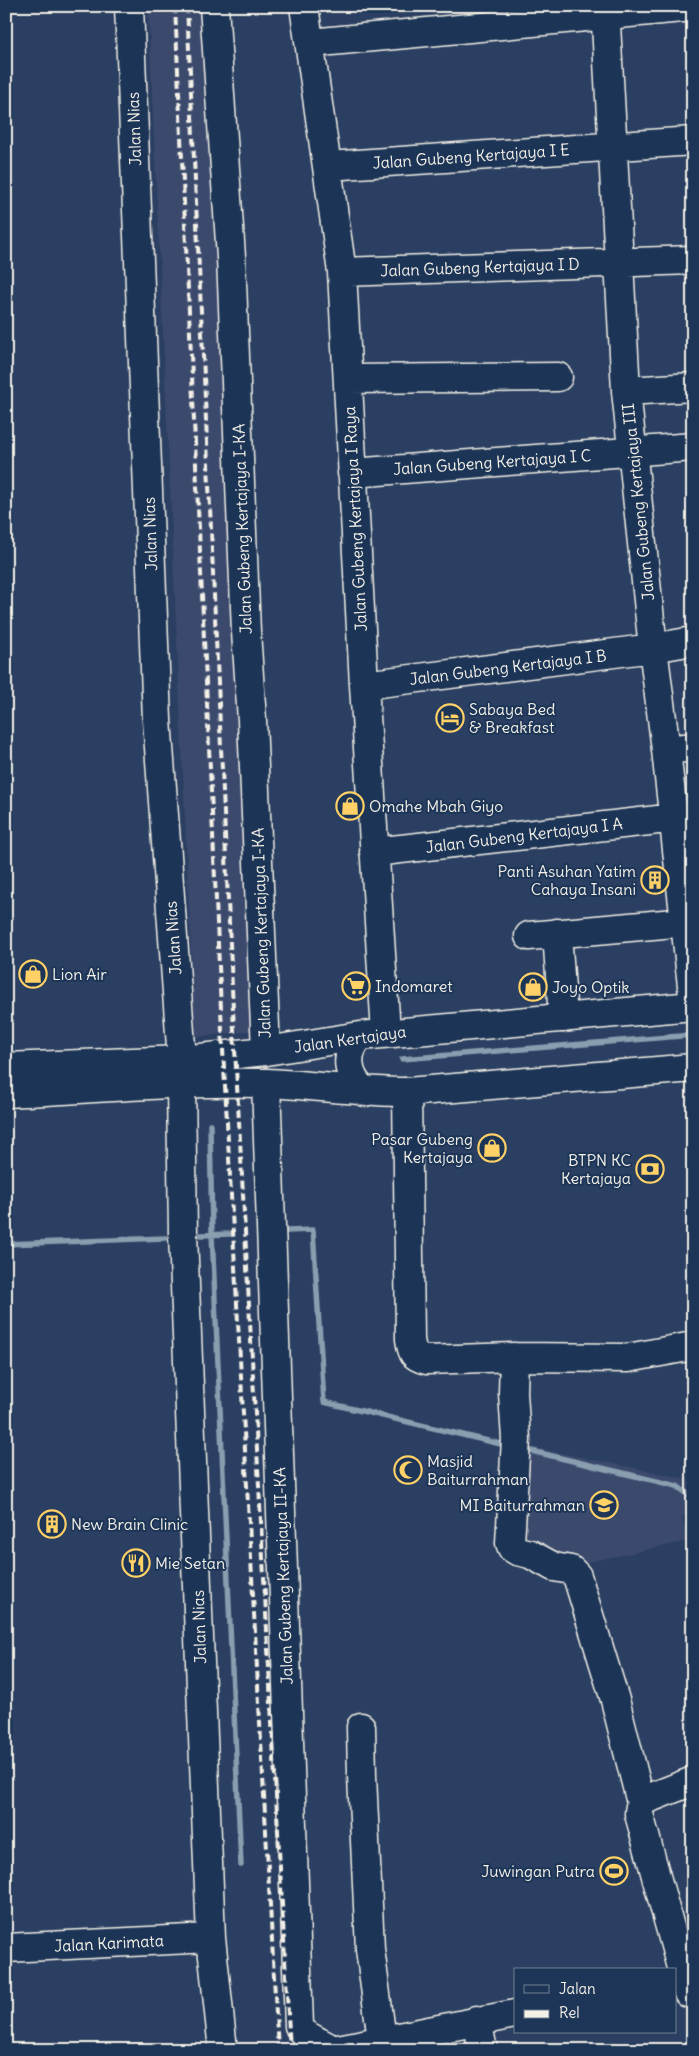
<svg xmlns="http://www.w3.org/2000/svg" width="699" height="2056" viewBox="0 0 699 2056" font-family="Delius,sans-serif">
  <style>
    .built { fill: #3a4a6d }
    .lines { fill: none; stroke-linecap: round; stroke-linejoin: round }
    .stream { stroke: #899eaf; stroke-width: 5.5 }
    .minor-casing { stroke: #f4f1e8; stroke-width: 31 }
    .major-casing { stroke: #f4f1e8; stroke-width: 31 }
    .minor { stroke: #1d3557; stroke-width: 28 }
    .major { stroke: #1d3557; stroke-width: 28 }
    .rail { stroke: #f4f1e8; stroke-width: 4; stroke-dasharray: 8 4; stroke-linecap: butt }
    .labels { text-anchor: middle; stroke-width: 4; stroke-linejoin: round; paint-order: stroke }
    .street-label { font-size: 16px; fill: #f4f1e8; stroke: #1d3557 }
    .poi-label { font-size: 16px; fill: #f4f1e8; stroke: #1d3557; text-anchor: start }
  </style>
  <rect width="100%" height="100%" fill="#2a3f61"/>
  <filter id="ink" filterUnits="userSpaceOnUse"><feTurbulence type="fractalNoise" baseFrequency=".02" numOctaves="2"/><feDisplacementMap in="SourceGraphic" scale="10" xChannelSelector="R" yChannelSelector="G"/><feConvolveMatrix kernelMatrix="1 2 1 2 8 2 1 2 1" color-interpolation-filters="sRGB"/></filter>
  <g filter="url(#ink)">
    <!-- built -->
    <path class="built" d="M148,6H210L258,1030L195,1037Z
      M521,1445L688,1479L693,1497V1513L682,1517L688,1541L565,1567L539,1542L512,1539Z"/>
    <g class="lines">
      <!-- stream -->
      <path class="stream" d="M402,1059L693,1035
        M210,1124L212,1234L241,1865
        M287,1231L313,1230L324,1402L509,1446
        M201,1235L231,1234
        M6,1244L165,1238
        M523,1449L677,1486L693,1498"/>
      <!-- minor casing -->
      <g class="minor-casing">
        <path id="minor" d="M129,6L157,720L182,1060
          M214,6L231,257L246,632L252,720L266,1051
          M304,6L342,272L364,685L386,1033
          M605,6L626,391L653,648L666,750L693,995
          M310,43L693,7
          M328,166L693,141
          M342,272L693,260
          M348,379L558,377
          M626,391L693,387
          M352,473L693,447
          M364,685L653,648L693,641
          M666,750L693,747
          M374,852L693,816
          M557,933L563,1018
          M529,936L686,922
          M266,1083L299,2026C302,2036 324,2043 333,2050
          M181,1084L183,1235L211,1938L223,2050
          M407,1092L410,1339C412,1353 413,1357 427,1360L514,1357L628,1358L693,1346
          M514,1357L513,1393L516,1439L510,1543L512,1548L517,1551L530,1554L554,1567L571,1570L577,1576L615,1700L641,1803
          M361,1727L362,1776L370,1949L382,2040
          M6,1948L211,1938
          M688,1993L639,1814C639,1806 641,1803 647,1799L693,1781
          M477,2020L483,2050
          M333,2050L515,2014"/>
      </g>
      <!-- major casing -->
      <g class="major-casing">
        <path id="major" d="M360,1036C344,1054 346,1076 365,1092
          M6,1067L182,1060L266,1051L360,1036L693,1006
          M6,1093C92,1089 179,1081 266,1083C313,1085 360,1092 407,1092L693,1068"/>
      </g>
      <!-- minor -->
      <use href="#minor" class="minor"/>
      <!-- major -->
      <use href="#major" class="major"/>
      <!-- rail -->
      <path class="rail" d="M175,6L222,1031L278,2050
        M187,6L234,1031L290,2050"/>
    </g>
  </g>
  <!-- icons -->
  <defs>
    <g id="hotel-ring" transform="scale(1.4375)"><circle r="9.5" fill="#1d3557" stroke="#ffd166" stroke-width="1.5"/><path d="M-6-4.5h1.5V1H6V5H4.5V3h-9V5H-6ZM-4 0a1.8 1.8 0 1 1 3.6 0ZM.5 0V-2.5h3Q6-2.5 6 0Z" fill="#ffd166"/></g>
    <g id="shop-ring" transform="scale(1.4375)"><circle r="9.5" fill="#1d3557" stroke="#ffd166" stroke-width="1.5"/><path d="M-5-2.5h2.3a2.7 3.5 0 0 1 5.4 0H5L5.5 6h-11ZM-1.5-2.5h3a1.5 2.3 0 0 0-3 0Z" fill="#ffd166"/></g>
    <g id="building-ring" transform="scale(1.4375)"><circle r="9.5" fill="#1d3557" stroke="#ffd166" stroke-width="1.5"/><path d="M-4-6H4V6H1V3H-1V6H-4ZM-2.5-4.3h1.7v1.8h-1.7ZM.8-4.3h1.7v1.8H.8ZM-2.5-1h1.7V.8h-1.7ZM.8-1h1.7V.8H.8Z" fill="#ffd166"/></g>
    <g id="supermarket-ring" transform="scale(1.4375)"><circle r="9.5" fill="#1d3557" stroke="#ffd166" stroke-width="1.5"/><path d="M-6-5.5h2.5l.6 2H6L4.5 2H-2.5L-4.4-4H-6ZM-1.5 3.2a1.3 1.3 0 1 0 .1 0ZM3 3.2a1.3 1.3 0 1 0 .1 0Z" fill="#ffd166"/></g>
    <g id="bank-ring" transform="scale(1.4375)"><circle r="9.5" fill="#1d3557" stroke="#ffd166" stroke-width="1.5"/><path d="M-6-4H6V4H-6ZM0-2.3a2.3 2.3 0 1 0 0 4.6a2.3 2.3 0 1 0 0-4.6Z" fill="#ffd166"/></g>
    <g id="mosque-ring" transform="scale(1.4375)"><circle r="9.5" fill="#1d3557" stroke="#ffd166" stroke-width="1.5"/><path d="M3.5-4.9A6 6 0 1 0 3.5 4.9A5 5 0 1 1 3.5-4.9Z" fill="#ffd166"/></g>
    <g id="school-ring" transform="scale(1.4375)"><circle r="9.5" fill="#1d3557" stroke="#ffd166" stroke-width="1.5"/><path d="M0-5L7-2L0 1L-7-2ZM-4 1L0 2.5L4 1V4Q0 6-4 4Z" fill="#ffd166"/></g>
    <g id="restaurant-ring" transform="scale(1.4375)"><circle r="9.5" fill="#1d3557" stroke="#ffd166" stroke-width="1.5"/><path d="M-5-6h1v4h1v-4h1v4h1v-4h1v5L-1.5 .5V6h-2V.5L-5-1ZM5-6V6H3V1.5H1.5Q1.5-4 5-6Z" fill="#ffd166"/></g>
    <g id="stadium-ring" transform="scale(1.4375)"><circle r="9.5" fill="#1d3557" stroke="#ffd166" stroke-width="1.5"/><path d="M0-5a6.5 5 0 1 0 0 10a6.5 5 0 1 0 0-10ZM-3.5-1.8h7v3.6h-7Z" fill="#ffd166"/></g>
  </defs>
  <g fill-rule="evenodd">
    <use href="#hotel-ring" x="450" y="718"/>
    <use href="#shop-ring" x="350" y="806"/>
    <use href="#building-ring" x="655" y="880"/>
    <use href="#shop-ring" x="33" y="974"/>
    <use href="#supermarket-ring" x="356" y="986"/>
    <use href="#shop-ring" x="533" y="987"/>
    <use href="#shop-ring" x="492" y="1148"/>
    <use href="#bank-ring" x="650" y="1169"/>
    <use href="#mosque-ring" x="408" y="1470"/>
    <use href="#school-ring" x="604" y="1505"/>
    <use href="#building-ring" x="52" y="1524"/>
    <use href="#restaurant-ring" x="136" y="1563"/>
    <use href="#stadium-ring" x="614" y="1871"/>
  </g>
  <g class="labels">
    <!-- street labels -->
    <g class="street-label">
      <text transform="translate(134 129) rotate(-92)" y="6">Jalan Nias</text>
      <text transform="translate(471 156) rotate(-4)" y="6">Jalan Gubeng Kertajaya I E</text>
      <text transform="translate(480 267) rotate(-2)" y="6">Jalan Gubeng Kertajaya I D</text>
      <text transform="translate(492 462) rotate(-4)" y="6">Jalan Gubeng Kertajaya I C</text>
      <text transform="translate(638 502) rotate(-96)" y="6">Jalan Gubeng Kertajaya III</text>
      <text transform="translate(355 519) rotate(-93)" y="6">Jalan Gubeng Kertajaya I Raya</text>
      <text transform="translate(242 529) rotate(-92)" y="6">Jalan Gubeng Kertajaya I-KA</text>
      <text transform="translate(150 534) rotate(-92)" y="6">Jalan Nias</text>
      <text transform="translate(508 667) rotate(-7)" y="6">Jalan Gubeng Kertajaya I B</text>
      <text transform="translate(524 835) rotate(-7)" y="6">Jalan Gubeng Kertajaya I A</text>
      <text transform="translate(261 933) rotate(-92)" y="6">Jalan Gubeng Kertajaya I-KA</text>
      <text transform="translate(173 938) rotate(-94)" y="6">Jalan Nias</text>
      <text transform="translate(350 1039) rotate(-8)" y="6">Jalan Kertajaya</text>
      <text transform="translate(283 1576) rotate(-92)" y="6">Jalan Gubeng Kertajaya II-KA</text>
      <text transform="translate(199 1627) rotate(-92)" y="6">Jalan Nias</text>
      <text transform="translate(109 1943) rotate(-3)" y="6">Jalan Karimata</text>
    </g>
    <!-- poi labels -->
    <g class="poi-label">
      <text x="469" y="715">Sabaya Bed<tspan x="469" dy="18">&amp; Breakfast</tspan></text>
      <text x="369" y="812">Omahe Mbah Giyo</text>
      <text x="636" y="877" text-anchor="end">Panti Asuhan Yatim<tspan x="636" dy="18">Cahaya Insani</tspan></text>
      <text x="52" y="980">Lion Air</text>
      <text x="375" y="992">Indomaret</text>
      <text x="552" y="993">Joyo Optik</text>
      <text x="473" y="1145" text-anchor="end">Pasar Gubeng<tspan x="473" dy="18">Kertajaya</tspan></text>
      <text x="631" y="1166" text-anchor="end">BTPN KC<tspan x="631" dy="18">Kertajaya</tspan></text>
      <text x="427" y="1467">Masjid<tspan x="427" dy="18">Baiturrahman</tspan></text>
      <text x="585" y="1511" text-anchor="end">MI Baiturrahman</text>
      <text x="71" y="1530">New Brain Clinic</text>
      <text x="155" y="1569">Mie Setan</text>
      <text x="595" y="1877" text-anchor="end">Juwingan Putra</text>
    </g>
  </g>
  <!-- margin -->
  <rect width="699" height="2056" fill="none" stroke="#1d3557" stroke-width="25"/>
  <rect x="12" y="12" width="674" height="2031" fill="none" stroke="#f4f1e8" stroke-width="2" filter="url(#ink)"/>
  <!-- legend -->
  <rect x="514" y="1968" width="162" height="65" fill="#1d3557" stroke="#738091"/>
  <rect x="524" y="1985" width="25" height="8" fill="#1d3557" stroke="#738091"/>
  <text x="559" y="1994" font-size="15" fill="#f4f1e8">Jalan</text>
  <rect x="524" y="2010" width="25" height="8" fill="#f4f1e8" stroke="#738091"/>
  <text x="559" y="2018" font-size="15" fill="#f4f1e8">Rel</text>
</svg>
